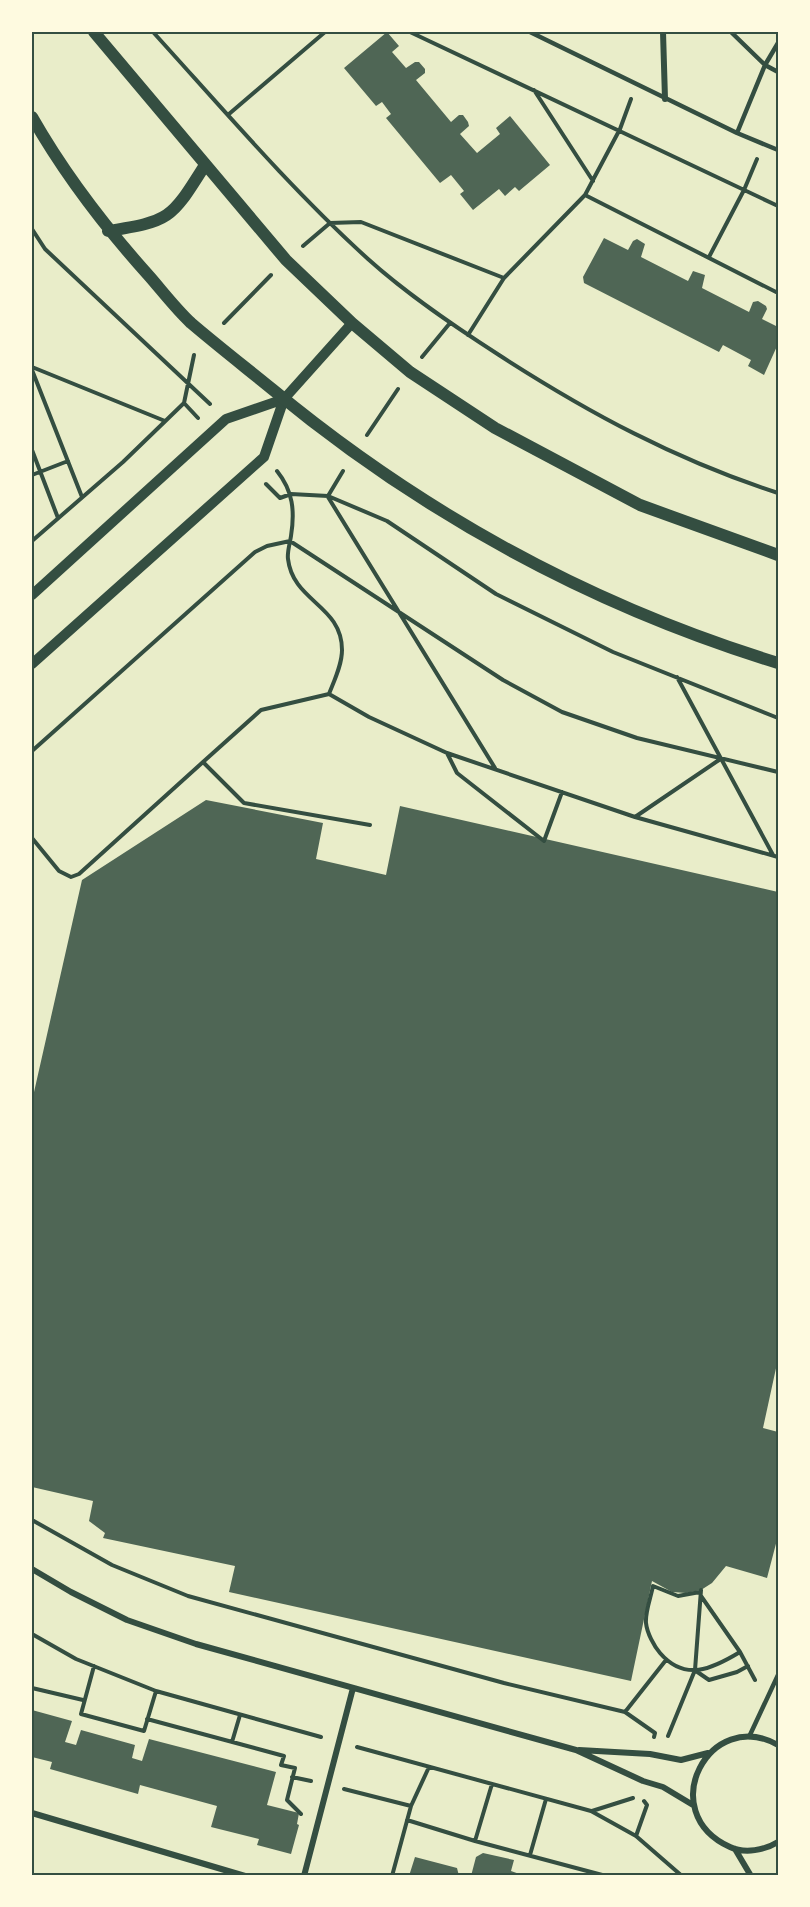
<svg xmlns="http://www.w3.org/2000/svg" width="810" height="1907" viewBox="0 0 810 1907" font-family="'PT Sans',sans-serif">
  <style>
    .building { fill: #4f6655 }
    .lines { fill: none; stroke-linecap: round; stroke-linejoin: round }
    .path { stroke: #344e41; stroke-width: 4 }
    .service { stroke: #344e41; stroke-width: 4.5 }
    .minor { stroke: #344e41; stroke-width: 6 }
    .tertiary { stroke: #344e41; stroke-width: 10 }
    .secondary { stroke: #344e41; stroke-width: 12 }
    .neatline { fill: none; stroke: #344e41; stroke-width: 2 }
  </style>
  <rect width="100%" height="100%" fill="#e9edc9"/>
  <!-- building -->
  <path class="building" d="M387,32L399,46L392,52L406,68L415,62H419L425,69V73L416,80L451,122L459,115H463L468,122L469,126L460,134L477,153L500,134L496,128L510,116L550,165L519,191L515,187L505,196L499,189L473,210L460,194L464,191L451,175L440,183L386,118L391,114L382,102L376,106L344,68Z
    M604,238L628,250L633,241L637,239L645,244L641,257L688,281L693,271L705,275L702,288L749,312L753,302L758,301L766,306L767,309L762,319L778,327V344L764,375L748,366L751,360L723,345L719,352L584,283L583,277Z
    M206,800L323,823L316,859L386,875L400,806L778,892V1359L763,1428L778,1432V1536L767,1578L726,1566L712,1583L701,1590L686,1593L672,1592L652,1581L631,1681L229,1592L235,1566L103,1538L105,1533L89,1521L93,1501L32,1487V1101L82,880Z
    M32,1710L72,1721L65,1742L76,1745L81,1730L135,1745L132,1758L142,1761L149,1739L276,1772L267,1805L299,1813L297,1824L299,1825L291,1854L257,1845L259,1839L211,1827L217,1806L140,1785L138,1794L50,1769L52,1762L32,1757Z
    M483,1853L514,1860L511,1871L525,1876H471L476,1857Z
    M415,1857L457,1868L459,1876H409Z"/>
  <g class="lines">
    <!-- path -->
    <path class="path" d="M153,32C222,108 291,189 368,259C408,295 454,326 499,355C589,413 676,460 778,493
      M410,32L778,206
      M534,90L593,181
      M229,114L325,32
      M585,195L778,293
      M32,229L45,249L210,404
      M303,246L330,223L361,222L504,278
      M709,257L744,190L757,159
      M224,323L271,275
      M468,335L504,278L585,195L620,129L631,99
      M194,355L184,403L198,418
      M422,357L450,323
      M32,367L165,421
      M32,370L82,497
      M367,435L398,389
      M32,450L58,518
      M277,471C293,491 295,511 291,536C290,543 287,552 288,559C293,602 342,605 342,650C342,665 334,681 329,694
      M32,475L68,461
      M266,484L280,498L291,494L328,496L387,521L496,594L613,652L778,718
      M328,496L343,471
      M328,497L495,768
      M32,541L123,462L184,403
      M677,677L773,855
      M32,751L255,552L267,546L290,541L503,680L562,712L637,738L778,772
      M447,753L457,773L544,841L562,792
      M203,762L261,710L329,694L369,717L447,753L635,817L778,857
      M635,817L719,760
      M32,838L59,871L71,877L79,874L203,762L244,803L370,825
      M32,1520L112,1565L188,1596L504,1683L625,1712L655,1733L654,1737
      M700,1592L678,1596L653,1586C651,1597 645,1612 646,1623C647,1633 654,1646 660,1653C685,1682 712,1669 740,1652
      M701,1596L740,1652L755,1680
      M32,1634L76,1659L156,1691L321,1737
      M94,1666L81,1714L144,1731L156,1691
      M696,1671L709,1680L737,1672L748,1666
      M32,1688L83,1700
      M625,1712L666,1660
      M147,1719L284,1756L281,1765L295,1768L287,1800L301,1814
      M668,1736L695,1670L701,1590
      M232,1742L240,1715
      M357,1747L591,1811L636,1836L647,1805L644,1801
      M292,1777L311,1781
      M344,1789L411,1806L392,1876
      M411,1806L429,1767
      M592,1811L633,1798
      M407,1820L475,1841L492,1784
      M636,1836L682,1876
      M475,1841L606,1876
      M530,1855L546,1799"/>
    <!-- service -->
    <path class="service" d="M530,32L737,133L778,150
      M731,32L765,65L778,72
      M737,133L765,65L778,43
      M749,1737L778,1675"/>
    <!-- minor -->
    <path class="minor" d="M663,32L665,99
      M32,1569L71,1592L127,1620L196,1644L576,1750L643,1781L663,1787L693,1805
      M778,1745C710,1706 653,1812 730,1847C745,1854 765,1850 778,1842
      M579,1750L650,1754L681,1760L708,1753
      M32,1813L245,1876
      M735,1849L751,1876
      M304,1876L353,1688"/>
    <!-- tertiary -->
    <path class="tertiary" d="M32,595L226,419L284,399
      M32,664L264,457L284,399L352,323"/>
    <!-- secondary -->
    <path class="secondary" d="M94,32L286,260L352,323L410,372L495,428L640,505L778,555
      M32,117C65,175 105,227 150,277C163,292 176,309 191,323C218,346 245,367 272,389C422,513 592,606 778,663
      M108,231C171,221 171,219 205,165"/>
  </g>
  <!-- border -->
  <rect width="810" height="1907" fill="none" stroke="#fefae0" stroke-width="66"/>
  <rect x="33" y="33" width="744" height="1841" class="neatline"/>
</svg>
